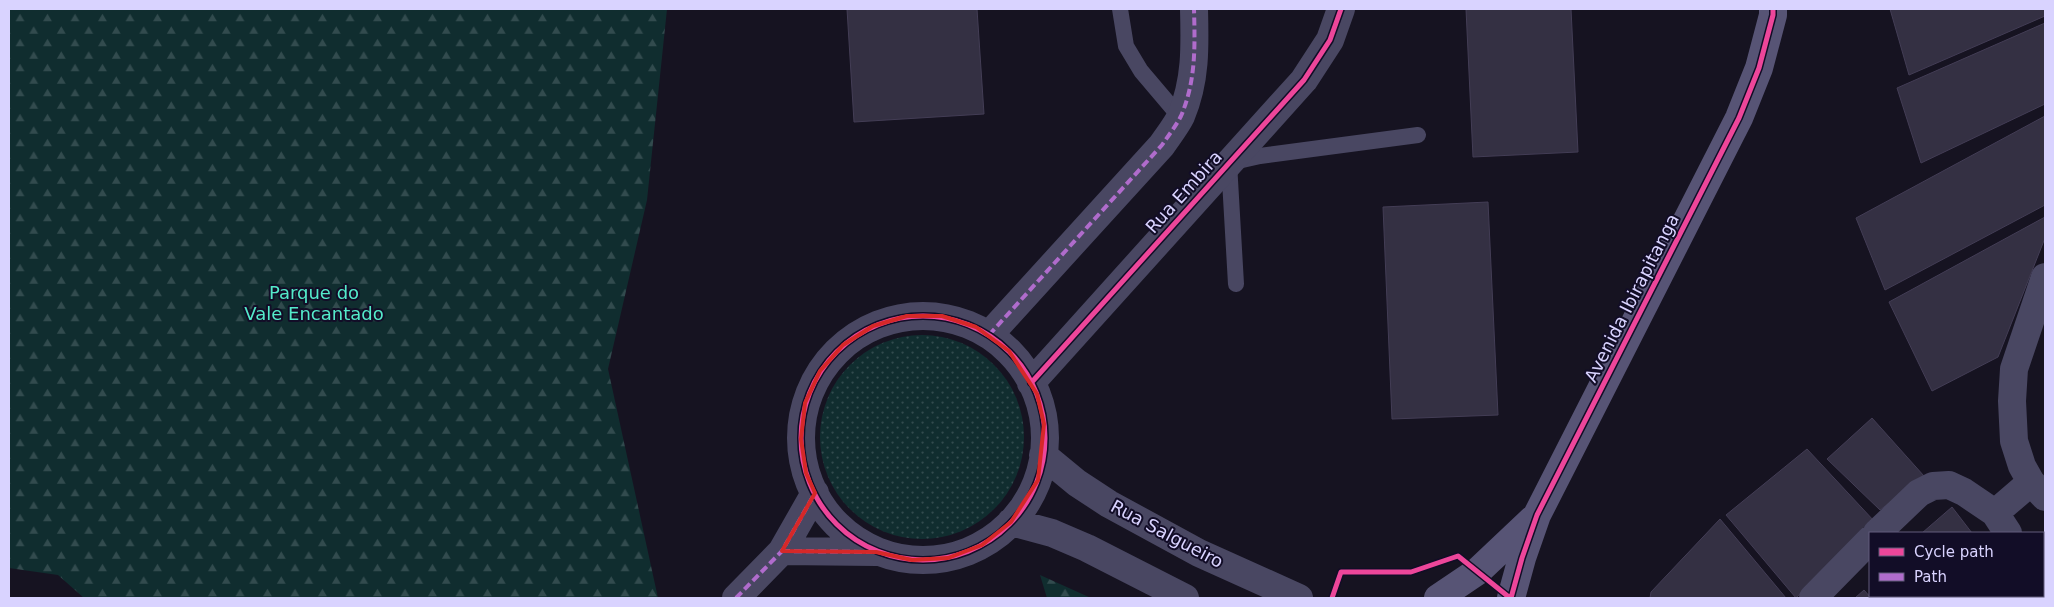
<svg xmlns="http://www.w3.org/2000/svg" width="2054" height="607" viewBox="0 0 2054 607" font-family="'DejaVu Sans',sans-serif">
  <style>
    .green { fill: url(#green-dots) }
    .forest { fill: url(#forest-firs) }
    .building { fill: #343043; stroke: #433d55 }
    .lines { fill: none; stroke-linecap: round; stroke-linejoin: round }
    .service { stroke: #494762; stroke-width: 16 }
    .minor { stroke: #494762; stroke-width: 28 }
    .secondary { stroke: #575475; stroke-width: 28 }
    .quiet { stroke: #b06ccc; stroke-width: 4; stroke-dasharray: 8 4; stroke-linecap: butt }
    .cycleway-casing { stroke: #120d27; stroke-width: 8 }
    .cycleway { stroke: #ed469a; stroke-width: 5 }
    .marked { fill: none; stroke: #d62828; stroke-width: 4; stroke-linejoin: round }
    .labels { text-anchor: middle; stroke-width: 4; stroke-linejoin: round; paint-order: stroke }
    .street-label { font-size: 18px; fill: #d9d3ff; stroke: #120d27 }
    .park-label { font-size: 18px; fill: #54eaca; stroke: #120d27 }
  </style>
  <defs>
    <pattern id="green-dots" width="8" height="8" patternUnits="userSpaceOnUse" patternTransform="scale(1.25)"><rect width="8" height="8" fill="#102d2f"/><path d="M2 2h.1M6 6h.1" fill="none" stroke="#324b4e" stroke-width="1.8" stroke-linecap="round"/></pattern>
    <pattern id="forest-firs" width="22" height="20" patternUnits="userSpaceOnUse" patternTransform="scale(1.25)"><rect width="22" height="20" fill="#102d2f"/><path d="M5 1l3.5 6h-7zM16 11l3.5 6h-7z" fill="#324b4e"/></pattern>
  </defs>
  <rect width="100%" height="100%" fill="#161321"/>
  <!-- green -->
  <path class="green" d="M820 437a102 102 0 1 1 204 0a102 102 0 1 1-204 0Z"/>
  <!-- forest -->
  <path class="forest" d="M9,9H667L647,200L608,369L658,598H84L58,575L9,568Z
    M1040,575L1091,598H1047Z"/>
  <!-- building -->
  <path class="building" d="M847,9H977L984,114L854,122Z
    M1466,9H1571L1578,152L1473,157Z
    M1890,9H2045V16L1909,75Z
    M2045,23V104L1921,163L1897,88Z
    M2045,116V205L1885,290L1856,218Z
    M1488,202L1498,415L1392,419L1383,207Z
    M2045,217V238L1998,357L1932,391L1889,302Z
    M1872,418L1924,476L1880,510L1827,459Z
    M1807,449L1875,522L1796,598L1726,515Z
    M1952,507L1972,533H1922Z
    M1720,519L1786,598H1650L1651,592Z
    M1864,590L1871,598H1855Z
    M1884,596H1991L1990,598H1886Z"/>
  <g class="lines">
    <!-- service -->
    <path class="service" d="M1120,9L1126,46L1141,71L1180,117
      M1236,284L1229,163L1260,156L1418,135"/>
    <!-- minor -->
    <path class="minor" d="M2045,277L2014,369L2012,401L2014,441L2022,466L2031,482L2045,497
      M801 438a122 122 0 1 1 244 0a122 122 0 1 1-244 0Z
      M989,335L1162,145C1168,136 1176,126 1181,116C1196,81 1195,46 1194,9
      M1031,383L1304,80L1330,40L1341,9
      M1043,455L1077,483L1109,504L1199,553L1299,598
      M1995,513L2031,482
      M1011,522L1052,533L1087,548L1185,598
      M1877,533L1919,493L1933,486L1949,485L1964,492L1995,513L2008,533
      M782,551L876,552
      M736,598L782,551L815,493
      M1813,598L1870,540
      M2004,598L2005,596"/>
    <!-- secondary -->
    <path class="secondary" d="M1438,598L1478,571L1532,520
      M1511,598L1522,558L1537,515L1739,118L1759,68L1773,15V9"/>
    <!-- quiet -->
    <path class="quiet" d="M989,335L1162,145C1168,136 1176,126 1181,116C1196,81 1195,46 1194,9
      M782,551L872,552
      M736,598L782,551L815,493"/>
    <!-- cycleway casing -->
    <g class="cycleway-casing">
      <path id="cycleway" d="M801 438a122 122 0 1 1 244 0a122 122 0 1 1-244 0Z
        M1031,383L1304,80L1330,40L1341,9
        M1332,598L1341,572H1411L1458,556L1510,598
        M1511,598L1522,558L1537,515L1739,118L1759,68L1773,15V9"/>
    </g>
    <!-- cycleway -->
    <use href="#cycleway" class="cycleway"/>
  </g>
  <!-- marked area -->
  <path class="marked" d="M907,316H942L976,327L1009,351L1037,394L1044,424L1038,480L1011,522L982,545L948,558L912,560L876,552L782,551L815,493L806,473L801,439L805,403L820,371L843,345L873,326Z"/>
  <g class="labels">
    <!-- street labels -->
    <g class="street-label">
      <text transform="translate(1184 192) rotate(-48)" y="6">Rua Embira</text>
      <text transform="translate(1632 298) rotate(-63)" y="6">Avenida Ibirapitanga</text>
      <text transform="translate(1167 534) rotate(28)" y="6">Rua Salgueiro</text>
    </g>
    <!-- park labels -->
    <g class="park-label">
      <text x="314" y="299">Parque do<tspan x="314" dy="21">Vale Encantado</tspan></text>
    </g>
  </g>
  <!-- border -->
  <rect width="2054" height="607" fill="none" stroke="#d9d3ff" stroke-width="20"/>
  <!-- legend -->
  <rect x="1869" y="532" width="175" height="65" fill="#120d27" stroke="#625c7d"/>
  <rect x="1879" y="548" width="25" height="8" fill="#ed469a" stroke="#625c7d"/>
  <text x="1914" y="557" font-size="15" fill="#d9d3ff">Cycle path</text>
  <rect x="1879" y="573" width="25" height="8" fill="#b06ccc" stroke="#625c7d"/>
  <text x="1914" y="582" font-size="15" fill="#d9d3ff">Path</text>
</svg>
